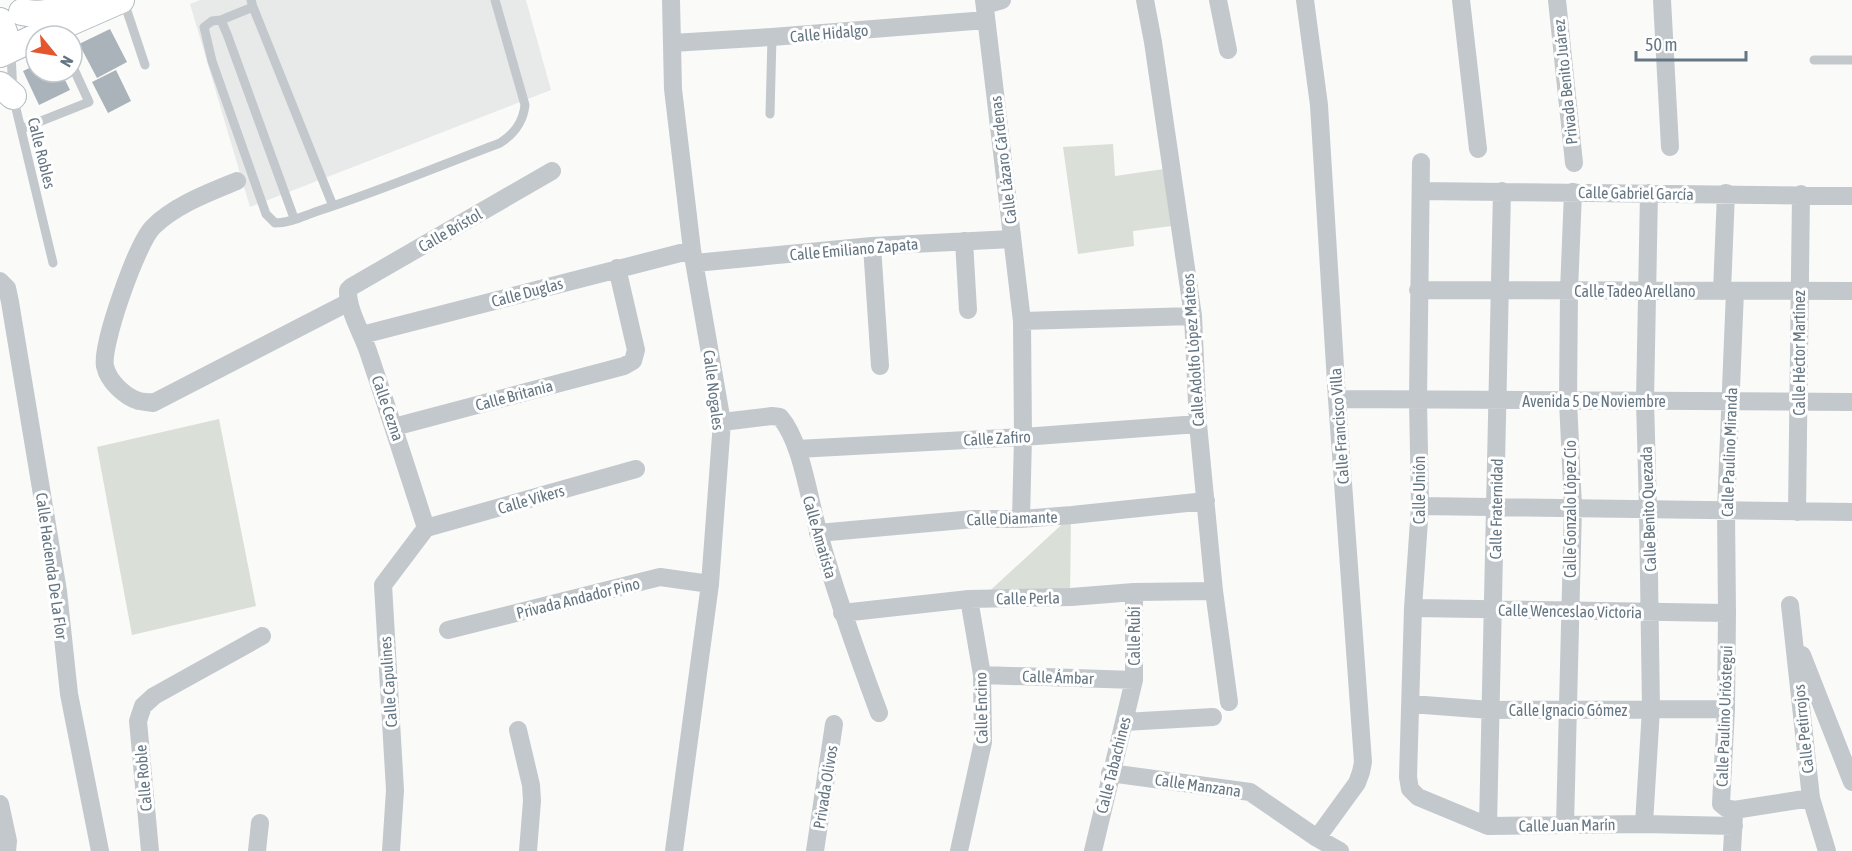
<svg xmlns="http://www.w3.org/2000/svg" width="1852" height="851" viewBox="0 0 1852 851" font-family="'Asap Condensed',sans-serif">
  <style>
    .built { fill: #e8e9e9 }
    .green { fill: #dadfd7 }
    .building { fill: #aab3b9 }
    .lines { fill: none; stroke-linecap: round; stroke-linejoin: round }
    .secondary-casing { stroke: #b3babf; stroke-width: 28 }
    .lane { stroke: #c3c8cc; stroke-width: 9 }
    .street { stroke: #c3c8cc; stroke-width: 18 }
    .secondary { stroke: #fff; stroke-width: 26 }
    .labels { text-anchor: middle; stroke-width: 6; stroke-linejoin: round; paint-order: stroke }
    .street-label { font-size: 16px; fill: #657683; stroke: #fff }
  </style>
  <rect width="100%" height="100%" fill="#fafaf8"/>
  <!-- built -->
  <path class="built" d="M200,0H526L551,90L250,207L190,4Z"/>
  <!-- green -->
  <path class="green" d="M1113,144L1115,176L1171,168L1179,225L1133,231L1134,246L1078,254L1063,147Z
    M219,419L256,606L132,635L97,447Z
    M1071,516L1070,597L982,598Z"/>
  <!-- building -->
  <path class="building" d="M110,29L127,62L97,78L79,44Z
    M36,65V72H61L70,90L39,105L23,71Z
    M116,70L131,101L108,113L92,82Z"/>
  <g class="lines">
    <!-- secondary casing -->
    <g class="secondary-casing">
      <path id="secondary" d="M22,12C44,17 56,11 76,2
        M0,21L10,48
        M39,36L121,0
        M0,54L36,37
        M0,85L13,96"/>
    </g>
    <!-- lane -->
    <path class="lane" d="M251,0L253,7L221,20L212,21L204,27L212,61L266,214L275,223C290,223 303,216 318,211C380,191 439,166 500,143C514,134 523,123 525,105L495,0
      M124,2L145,65
      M253,7L333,206
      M221,20L227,34L294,218
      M11,52L13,96L53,263
      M1814,60H1852
      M770,114L772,37
      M21,129L89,102L72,65"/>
    <!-- street -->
    <path class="street" d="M671,0L673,89L692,250L722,422L710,584L674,851
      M984,0L1022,321L1023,437L1021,519
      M1145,0L1153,42L1193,316L1198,424L1214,591L1229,702
      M1218,0L1228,50
      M1305,0L1319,105L1337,399L1363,762L1361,772L1357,783L1317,838
      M1461,0L1478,149
      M1557,0L1574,163
      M1662,0L1670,147
      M985,5L1002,0
      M672,43L772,37L986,20
      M1421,162L1418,400L1420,506L1413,608L1408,777L1410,789L1418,797L1488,826L1644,824L1734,826
      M237,181C208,193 175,205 153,227C137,243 101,345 105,366C108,381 125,397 139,401C144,402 149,402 153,403L349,302
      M1421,191L1852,196
      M964,241L968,310
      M872,246L880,366
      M695,263L872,246L1012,239
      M0,281L7,288L10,302L58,591L69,694L100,851
      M1418,290L1852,291
      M1722,291L1726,193
      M1735,291L1726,510L1727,613L1726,709L1721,804L1726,808L1734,810L1811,798
      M1022,321L1193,316
      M362,335L692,250
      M1337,399L1852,402
      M722,422L772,416L780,417C802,442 809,501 819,534C836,595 857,654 879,713
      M394,427L624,366L633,361L636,350L617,268
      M797,449L1023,437L1198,424
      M1420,506L1852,512
      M1797,512L1801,194
      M426,528C407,469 388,410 368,351C362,334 347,308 348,290L351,287L552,171
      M426,528L636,469
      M818,533L974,519H1021L1072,515L1206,501
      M1790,605L1811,798L1827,851
      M1413,608L1727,613
      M842,613L969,599L1071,597L1134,592L1214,591
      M448,630L660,577L710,584
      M1802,655L1852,782
      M982,675L1134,680
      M1411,704L1490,710L1726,709
      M1124,722L1213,717
      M518,730L531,785L532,801L528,851
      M1110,773L1250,792L1317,838L1340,851
      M0,804L8,841L7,851
      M1644,824L1651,709L1648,509L1645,401L1649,193
      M1565,825L1573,507L1568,401L1569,291L1573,192
      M1488,826L1502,191
      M150,851L138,721L143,706L154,696L262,636
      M257,851L260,823
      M391,851L395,790L383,585L426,528
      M815,851L834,724
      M959,851L983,742L982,675L969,599
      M1093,851L1134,680V592
      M1732,851L1734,814"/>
    <!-- secondary -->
    <use href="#secondary" class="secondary"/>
  </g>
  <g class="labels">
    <!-- street labels -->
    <g class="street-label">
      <text transform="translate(829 33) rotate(-5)" y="6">Calle Hidalgo</text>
      <text transform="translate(1565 82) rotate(-96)" y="6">Privada Benito Juárez</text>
      <text transform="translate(42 153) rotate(76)" y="6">Calle Robles</text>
      <text transform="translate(1003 160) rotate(-97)" y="6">Calle Lázaro Cárdenas</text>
      <text transform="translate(1636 193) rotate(1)" y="6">Calle Gabriel García</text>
      <text transform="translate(450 230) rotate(-30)" y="6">Calle Brístol</text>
      <text transform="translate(854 249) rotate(-5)" y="6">Calle Emiliano Zapata</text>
      <text x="1635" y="297">Calle Tadeo Arellano</text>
      <text transform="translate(527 292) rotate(-15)" y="6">Calle Duglas</text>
      <text transform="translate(1193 350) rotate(-94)" y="6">Calle Adolfo López Mateos</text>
      <text transform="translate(1799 353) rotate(-90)" y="6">Calle Héctor Martínez</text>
      <text transform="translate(714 390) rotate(83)" y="6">Calle Nogales</text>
      <text transform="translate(514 395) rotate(-15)" y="6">Calle Britania</text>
      <text x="1594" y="407">Avenida 5 De Noviembre</text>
      <text transform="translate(388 408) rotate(71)" y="6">Calle Cezna</text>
      <text transform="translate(1339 426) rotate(-94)" y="6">Calle Francisco Villa</text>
      <text transform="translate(997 438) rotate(-3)" y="6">Calle Zafiro</text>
      <text transform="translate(1729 452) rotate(-88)" y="6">Calle Paulino Miranda</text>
      <text transform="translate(1419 490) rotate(-90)" y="6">Calle Unión</text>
      <text transform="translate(531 499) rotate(-16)" y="6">Calle Vikers</text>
      <text transform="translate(1496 509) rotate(-89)" y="6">Calle Fraternidad</text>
      <text transform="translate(1570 509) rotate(-90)" y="6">Calle Gonzalo López Cío</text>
      <text transform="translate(1648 509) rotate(-92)" y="6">Calle Benito Quezada</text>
      <text transform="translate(1012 518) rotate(-2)" y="6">Calle Diamante</text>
      <text transform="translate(820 537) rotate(74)" y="6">Calle Amatista</text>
      <text transform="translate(52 566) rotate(82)" y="6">Calle Hacienda De La Flor</text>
      <text transform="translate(578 598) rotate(-14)" y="6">Privada Andador Pino</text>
      <text transform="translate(1028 598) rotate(-1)" y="6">Calle Perla</text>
      <text transform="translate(1570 611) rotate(1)" y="6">Calle Wenceslao Victoria</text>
      <text transform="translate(1134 636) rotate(-90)" y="6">Calle Rubí</text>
      <text transform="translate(1058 677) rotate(2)" y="6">Calle Ámbar</text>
      <text transform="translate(388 682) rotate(-94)" y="6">Calle Capulines</text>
      <text transform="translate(981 708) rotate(-91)" y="6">Calle Encino</text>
      <text x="1568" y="716">Calle Ignacio Gómez</text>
      <text transform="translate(1724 716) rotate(-88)" y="6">Calle Paulino Urióstegui</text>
      <text transform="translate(1803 729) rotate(-96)" y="6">Calle Petirrojos</text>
      <text transform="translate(1113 765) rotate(-76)" y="6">Calle Tabachines</text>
      <text transform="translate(143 778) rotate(-95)" y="6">Calle Roble</text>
      <text transform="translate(1198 785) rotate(8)" y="6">Calle Manzana</text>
      <text transform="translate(825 787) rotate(-81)" y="6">Privada Olivos</text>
      <text transform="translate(1567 825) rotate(-1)" y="6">Calle Juan Marín</text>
    </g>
  </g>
  <!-- north arrow -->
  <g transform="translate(54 54) rotate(120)"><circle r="28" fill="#ffffff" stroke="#c1c8cd" stroke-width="1.5"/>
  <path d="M0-4.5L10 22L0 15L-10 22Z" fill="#e4572e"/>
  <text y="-9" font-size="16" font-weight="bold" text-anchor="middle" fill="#657683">N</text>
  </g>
  <!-- scale -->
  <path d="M1636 51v9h110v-9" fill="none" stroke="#657683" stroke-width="3"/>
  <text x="1645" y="51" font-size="18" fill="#657683" stroke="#ffffff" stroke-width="4.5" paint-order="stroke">50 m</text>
</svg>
